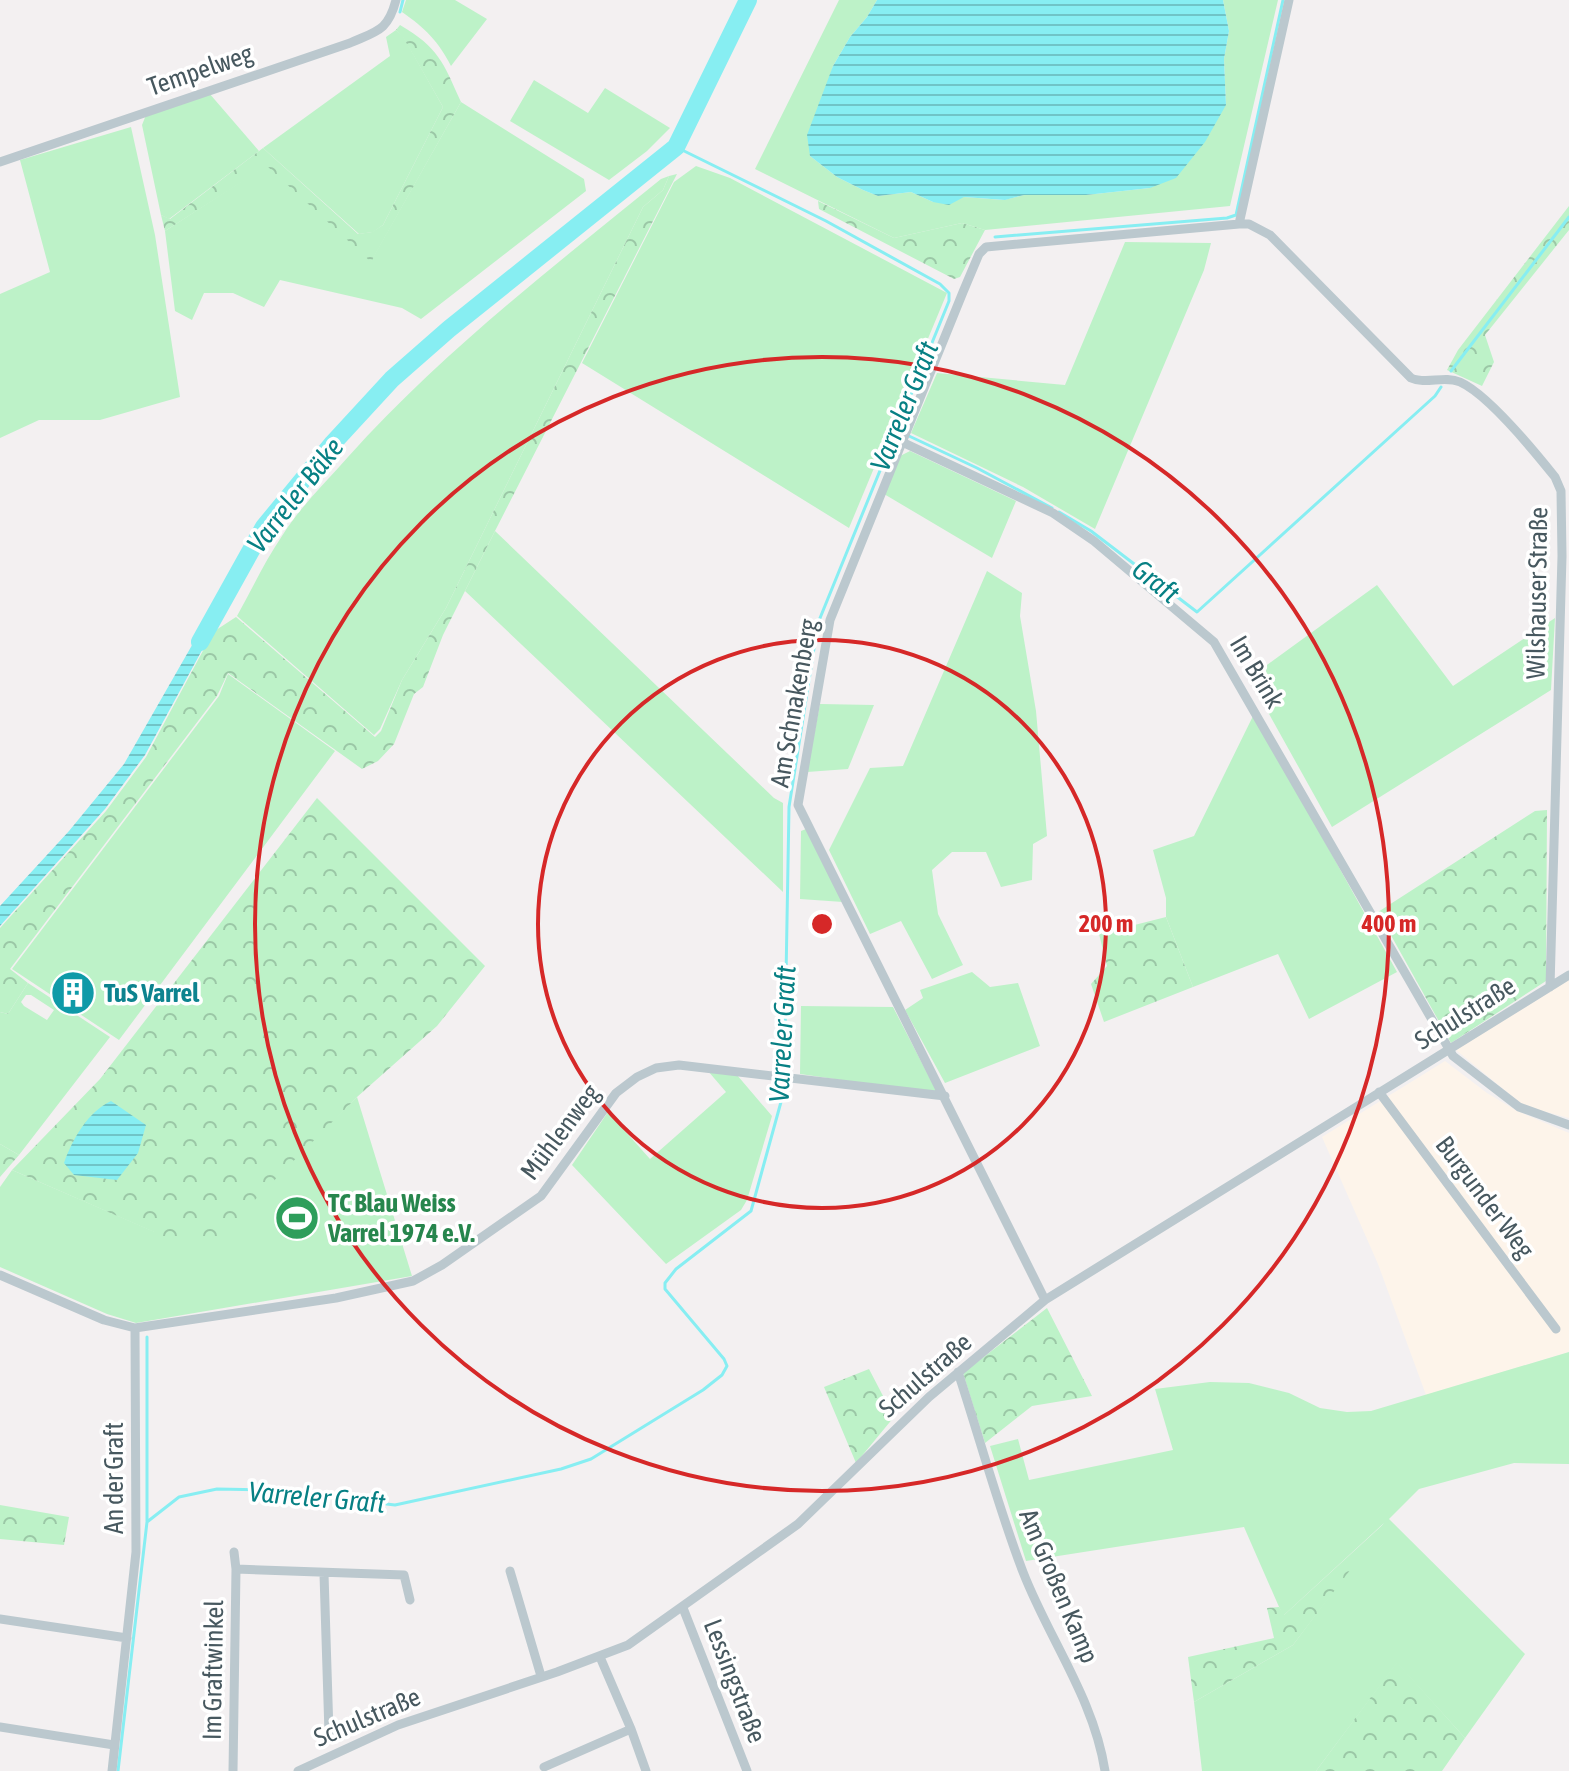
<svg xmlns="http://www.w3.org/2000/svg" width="1569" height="1771" viewBox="0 0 1569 1771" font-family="'Asap Condensed',sans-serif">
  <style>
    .commercial { fill: #fdf4ea }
    .grass { fill: #bdf2c8; fill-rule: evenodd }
    .forest { fill: url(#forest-crowns) }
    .water { fill: url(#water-rules) }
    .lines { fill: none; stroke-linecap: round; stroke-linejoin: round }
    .stream { stroke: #87eef2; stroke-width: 3 }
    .river { stroke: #87eef2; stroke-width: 18 }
    .minor { stroke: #bbc8ce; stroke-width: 9 }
    .ring { fill: none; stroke: #d62828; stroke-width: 4 }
    .labels { text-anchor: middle; stroke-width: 7; stroke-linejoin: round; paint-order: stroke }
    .street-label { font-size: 26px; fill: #47585f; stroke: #fff }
    .culture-label { font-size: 26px; font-weight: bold; fill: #0d838f; stroke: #fff; text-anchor: start }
    .leisure-label { font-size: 26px; font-weight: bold; fill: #27864d; stroke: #fff; text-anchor: start }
    .water-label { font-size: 28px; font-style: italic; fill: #078084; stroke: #fff }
    .centre { fill: #d62828; stroke: #fff; stroke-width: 4 }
    .ring-label { font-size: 24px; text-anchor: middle; font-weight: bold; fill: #d62828; stroke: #fff; stroke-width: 7; stroke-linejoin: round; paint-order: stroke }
  </style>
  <defs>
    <pattern id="forest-crowns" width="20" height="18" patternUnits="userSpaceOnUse" patternTransform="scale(2)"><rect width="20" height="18" fill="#bdf2c8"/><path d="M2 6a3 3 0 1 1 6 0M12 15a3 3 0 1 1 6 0" fill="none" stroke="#9bc7a6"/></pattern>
    <pattern id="water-rules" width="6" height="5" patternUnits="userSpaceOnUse" patternTransform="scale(2)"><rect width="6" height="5" fill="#87eef2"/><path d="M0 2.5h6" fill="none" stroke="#70c4c7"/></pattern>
  </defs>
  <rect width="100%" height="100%" fill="#f3f0f1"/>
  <!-- commercial -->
  <path class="commercial" d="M1569,980V1118L1524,1106L1456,1050Z
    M1445,1061L1487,1093L1517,1111L1569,1133V1352L1426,1395L1378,1264L1322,1137Z"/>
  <!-- grass -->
  <path class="grass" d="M406,0H455L487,19L451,66C439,42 425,28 402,12Z
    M839,0H877L867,17L850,37L833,66L810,156L837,177L863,190L878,196L911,192L933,202L964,197L1004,200L1024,195H1086L1150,188L1226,105L1224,59L1229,31L1223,0H1278L1230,206L985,230L962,223L894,238L755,169Z
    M396,30L403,36L443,107L383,225L373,232L359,234L263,148L390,56L386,37Z
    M534,80L588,113L605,88L670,128L647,151L609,180L510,121Z
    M209,93L259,151L169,219L161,215L142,125L146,115Z
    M461,102L584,179L586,191L421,319L402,308L280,280L264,307L233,293H204L192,320L175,311L165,231L267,165L371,261Z
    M131,127L155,235L180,397L100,420H39L0,438V294L50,272L20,160Z
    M696,166L730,178L947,293L849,528L582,363L674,182Z
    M669,176L663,190L643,207L446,608L402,680L380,729L374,735L237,616C252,589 265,561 282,536C300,507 326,482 348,457C443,351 552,268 661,179Z
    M1125,242L1211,243L1204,270L1095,529L1023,487L911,433L937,373L1065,385Z
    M910,451L1016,501L992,558L884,494L900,456Z
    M495,531L774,798L783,803V892L465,591Z
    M987,571L1022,593L1020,616L1036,711L1047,836L1033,844L1032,880L1001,887L986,852H952L932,870L938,914L963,965L932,979L901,921L870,934L829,850L870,768L903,766Z
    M1377,585L1453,686L1555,618L1551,690L1332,827L1249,678Z
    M228,674L335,751L119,1040L12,969L219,696Z
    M820,704L874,705L848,769L807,772Z
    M1254,714L1397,972L1309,1019L1278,954L1193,987L1166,917V898L1153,850L1194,836Z
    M806,829L843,902L800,899L801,831Z
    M972,972L990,987L1018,983L1040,1046L945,1083L905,1010L923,998L920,990Z
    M28,983L110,1037L19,1155L0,1144V1012L8,1014ZM26,995H31L54,1010L47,1020L24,1006L21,1002Z
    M801,1006L893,1007L938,1094L800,1074Z
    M708,1071L737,1075L772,1116L747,1200L741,1210L666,1264L572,1165L608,1112L650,1159L726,1092Z
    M357,1097L412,1276L136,1323L107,1314L0,1267V1187L12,1170L155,1232L301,1151Z
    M1569,1352V1464L1514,1463L1419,1489L1389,1519L1525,1654L1465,1738L1397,1663L1316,1771H1202L1194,1702L1293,1645L1384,1523L1283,1616L1244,1527L1026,1561L990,1446L1018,1439L1029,1480L1173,1450L1155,1389L1210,1382L1249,1383L1289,1393L1320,1408L1347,1412L1371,1411Z"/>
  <!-- forest -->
  <path class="forest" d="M400,25C439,48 443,62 461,102L371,262L267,166L165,231L161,215L170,219L263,148L358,234L372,232L383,225L443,107L403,37L396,30Z
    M677,174L495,531L443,635L423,687L414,694L394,744L378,761L362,769L228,673L217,696L10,969L28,983L8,1014L0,1012V928L106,811L146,757L213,632L236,617L375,737L381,731L402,680L446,608L643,207L663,190L669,176Z
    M818,201L894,238L962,223L985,230L960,277L954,279L819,209Z
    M1569,206V230L1485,335L1494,362L1482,386L1447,370L1458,350Z
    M317,798L485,966L437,1026L357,1097L216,1239L159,1247L154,1232L12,1170L100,1079Z
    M1547,810L1546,981L1451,1043L1378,912L1535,811Z
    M1166,917L1193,987L1104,1022L1091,984L1107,966L1099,934Z
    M0,1144L19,1155L0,1177Z
    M1047,1308L1092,1396L1032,1406L985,1443L963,1373Z
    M869,1369L894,1417L856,1463L824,1387Z
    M0,1505L69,1517L64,1545L0,1539Z
    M1389,1519L1293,1645L1194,1702L1188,1657L1274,1638L1267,1608L1279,1607L1284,1615Z
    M1397,1662L1465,1738L1442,1771H1316Z"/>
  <!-- water -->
  <path class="water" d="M877,0H1223L1229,31L1224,59L1226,105L1205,142L1176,178L1150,188L1086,195H1024L1005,200L964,197L949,205L933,202L911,192L878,196L863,190L837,177L810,156L807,135L833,66L850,37L867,17Z
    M212,622L213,630L145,755L105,809L0,926V906L69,831L124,764L203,626Z
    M111,1101L146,1125L138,1153L117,1180L74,1175L64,1163C73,1138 88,1112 111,1101Z"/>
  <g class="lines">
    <!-- stream -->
    <path class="stream" d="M400,12L403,0
      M995,237L1227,218L1236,215L1283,0
      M1451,371L1569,217
      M909,436L977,468L1052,508
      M1059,512L1091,531L1197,612L1435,396L1441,387
      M147,1521V1337
      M118,1771L147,1522L179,1497L217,1489L268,1490L395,1505L561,1469L591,1459L703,1390L722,1375L727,1366L724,1359L665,1289V1283L676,1269L751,1211L784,1091L789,807L818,623L949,301V293L940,284L826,221L676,147"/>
    <!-- river -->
    <path class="river" d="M200,642L264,527L333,443L392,379L449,329L676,147L748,0"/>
    <!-- minor -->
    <path class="minor" d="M0,162L350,43C377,31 388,31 396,0
      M1239,224L1289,0
      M902,442L1053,513L1094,541L1214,642L1453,1056L1519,1107L1569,1125
      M1379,1092L1556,1329
      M0,1275L104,1320L135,1328L336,1298L413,1281L442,1265L541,1196L616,1093L637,1077L656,1068L679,1065L945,1096
      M1045,1300L798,805L830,620L963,292L979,254L986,247L1239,224H1249L1270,235L1411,378C1426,385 1444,375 1460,382C1487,394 1535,452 1555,477L1561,491L1562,556L1550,987
      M958,1372C980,1439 998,1507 1023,1572C1049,1639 1094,1699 1105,1771
      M234,1552L236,1569
      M510,1571L541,1676
      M324,1574L329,1733
      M683,1608L747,1771
      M0,1619L127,1638
      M600,1657L631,1729L646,1771
      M0,1727L114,1745
      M544,1767L631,1729
      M112,1771L136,1552L135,1328
      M233,1771L236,1569L404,1575L410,1600
      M298,1771L398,1725L557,1672L628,1645L798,1524L929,1397L1045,1300L1569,975"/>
  </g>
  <!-- distance rings -->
  <g class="ring">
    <circle cx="822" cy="924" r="284"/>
    <circle cx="822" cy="924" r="567"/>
  </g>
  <!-- icons -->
  <defs>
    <g id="building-disc" transform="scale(2.3)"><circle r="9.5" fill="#0f9aa8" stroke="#fff"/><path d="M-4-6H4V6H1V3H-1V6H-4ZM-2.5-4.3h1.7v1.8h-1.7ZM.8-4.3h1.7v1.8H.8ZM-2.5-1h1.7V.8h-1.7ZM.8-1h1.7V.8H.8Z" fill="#fff"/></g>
    <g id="stadium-disc" transform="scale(2.3)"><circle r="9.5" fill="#2e9e5b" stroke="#fff"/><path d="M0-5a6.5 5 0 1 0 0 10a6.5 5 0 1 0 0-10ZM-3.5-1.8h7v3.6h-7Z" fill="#fff"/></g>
  </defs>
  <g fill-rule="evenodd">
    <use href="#building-disc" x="73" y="993"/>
    <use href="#stadium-disc" x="297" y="1218"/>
  </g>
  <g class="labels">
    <!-- street labels -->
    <g class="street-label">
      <text transform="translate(200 70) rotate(-19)" y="9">Tempelweg</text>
      <text transform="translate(1537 593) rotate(-89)" y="9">Wilshauser Straße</text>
      <text transform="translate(1257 672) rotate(59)" y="9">Im Brink</text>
      <text transform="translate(794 703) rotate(-80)" y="9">Am Schnakenberg</text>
      <text transform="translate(1465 1013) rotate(-32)" y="9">Schulstraße</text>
      <text transform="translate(560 1132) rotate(-53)" y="9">Mühlenweg</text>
      <text transform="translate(1485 1197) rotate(53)" y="9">Burgunder Weg</text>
      <text transform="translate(925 1375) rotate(-41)" y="9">Schulstraße</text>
      <text transform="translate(114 1478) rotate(-90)" y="9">An der Graft</text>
      <text transform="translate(1059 1586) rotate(67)" y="9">Am Großen Kamp</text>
      <text transform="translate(213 1670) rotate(-89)" y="9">Im Graftwinkel</text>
      <text transform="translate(735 1681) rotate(69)" y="9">Lessingstraße</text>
      <text transform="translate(367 1717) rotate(-23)" y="9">Schulstraße</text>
    </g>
    <!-- culture labels -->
    <g class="culture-label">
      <text x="104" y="1002">TuS Varrel</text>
    </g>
    <!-- leisure labels -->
    <g class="leisure-label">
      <text x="328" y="1212">TC Blau Weiss<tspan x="328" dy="30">Varrel 1974 e.V.</tspan></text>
    </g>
    <!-- water labels -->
    <g class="water-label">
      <text transform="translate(904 406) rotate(-68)" y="10">Varreler Graft</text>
      <text transform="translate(295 495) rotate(-52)" y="10">Varreler Bäke</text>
      <text transform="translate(1156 581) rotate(38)" y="10">Graft</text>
      <text transform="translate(782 1034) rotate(-87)" y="10">Varreler Graft</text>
      <text transform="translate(317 1497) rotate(5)" y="10">Varreler Graft</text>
    </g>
  </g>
  <circle cx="822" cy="924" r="12" class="centre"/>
  <g class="ring-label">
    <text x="1106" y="932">200 m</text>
    <text x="1389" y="932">400 m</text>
  </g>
</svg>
